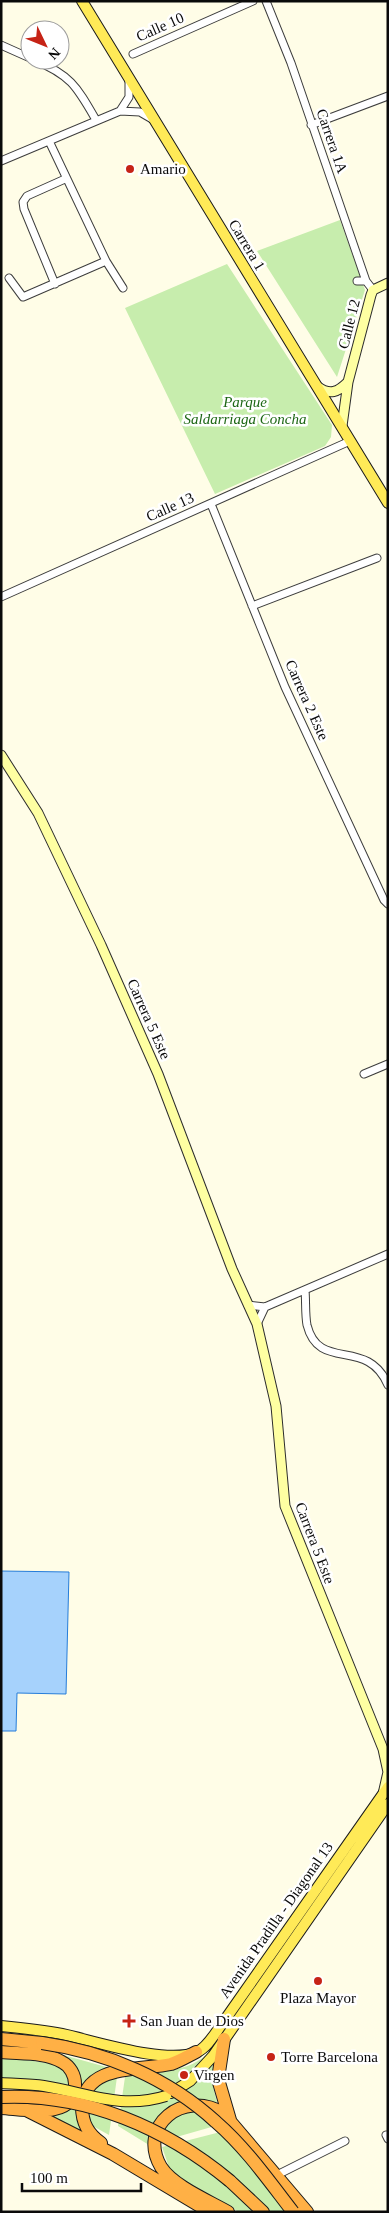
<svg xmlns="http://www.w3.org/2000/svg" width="389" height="2213" viewBox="0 0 389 2213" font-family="Georgia,serif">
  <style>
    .green { fill: #c7edad }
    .water { fill: #a6d2fc; stroke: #267dda }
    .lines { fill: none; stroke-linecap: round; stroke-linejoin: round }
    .street-casing { stroke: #3d3d3d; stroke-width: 9 }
    .secondary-casing { stroke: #2c2c2c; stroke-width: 11 }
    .primary-casing { stroke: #1b1b1b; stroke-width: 12 }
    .highway-casing { stroke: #1b1b1b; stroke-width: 14 }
    .street { stroke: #fff; stroke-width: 7 }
    .secondary { stroke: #feffa2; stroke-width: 9 }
    .primary { stroke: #ffea57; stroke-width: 10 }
    .highway { stroke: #ffb045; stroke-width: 12 }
    .primary-bridge-casing { stroke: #1b1b1b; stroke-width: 12; stroke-linecap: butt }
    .highway-bridge-casing { stroke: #1b1b1b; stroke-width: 14; stroke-linecap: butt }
    .primary-bridge { stroke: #ffea57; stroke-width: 10 }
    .highway-bridge { stroke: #ffb045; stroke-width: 12 }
    .poi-dot { fill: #c62316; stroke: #fff; stroke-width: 2 }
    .labels { text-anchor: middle; stroke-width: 5; stroke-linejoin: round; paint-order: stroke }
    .street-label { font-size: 15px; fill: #0a0a0a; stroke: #fff }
    .poi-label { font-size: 15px; fill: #0a0a0a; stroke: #fff; text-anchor: start }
    .park-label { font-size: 15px; font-style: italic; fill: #1d6715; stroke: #fff }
  </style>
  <rect width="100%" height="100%" fill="#fffde7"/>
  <!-- green -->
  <path class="green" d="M340,220L365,290L337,377L257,251Z
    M227,264L332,425L331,437L325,446L215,494L125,308Z
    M218,2041L190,2078L168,2091L172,2098L198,2080L213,2063V2087L217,2102L214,2104C165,2099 169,2101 149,2145L118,2126L125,2077C149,2073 185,2073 205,2056C209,2051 213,2046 218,2041Z
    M56,2053L110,2068L92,2078L84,2136L49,2117C68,2112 72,2104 80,2087Z
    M1,2056L59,2065L71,2077L67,2097L37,2104L10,2103L16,2079H1Z
    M117,2077L109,2135L91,2125C84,2103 93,2082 117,2077Z
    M198,2110L222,2124L159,2142C163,2119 177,2115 198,2110Z
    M232,2129L285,2212H239L179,2178L170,2170L162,2147Z"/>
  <!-- water -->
  <path class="water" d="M1,1571L69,1572L66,1694L17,1693L16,1731H1Z"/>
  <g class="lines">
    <!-- street casing -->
    <g class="street-casing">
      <path id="street" d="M266,1L291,63L366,281L373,290
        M1,45L30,58
        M133,54L253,1
        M34,60C71,75 77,87 96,120
        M120,111L129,97V80
        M311,125L388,96
        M49,141L106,261L123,288
        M1,161L120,111L140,112L152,119
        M9,278L23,297L106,261
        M357,281H366
        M55,284L24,209L23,202L27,196L65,179
        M211,504L285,687L384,900L388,904
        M1,597L350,441
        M252,606L377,558
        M364,1074L388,1064
        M305,1290C306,1301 305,1314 307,1325C319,1373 367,1336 388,1385
        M248,1305L265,1307L388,1254
        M257,1324L265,1307
        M386,2135L388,2139
        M277,2175L345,2141"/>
    </g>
    <!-- secondary casing -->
    <g class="secondary-casing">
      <path id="secondary" d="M317,386C330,396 338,392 348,382
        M342,426L348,382L371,295L373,290L388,283
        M1,755L38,813L101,945L158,1074L232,1269L257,1324L276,1406L285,1506L383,1749L388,1772L383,1794"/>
    </g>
    <!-- primary casing -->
    <g class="primary-casing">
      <path id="primary" d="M82,1L388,503
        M1,2026C22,2028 42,2030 62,2034C95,2041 166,2065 197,2052C208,2047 215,2033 222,2024L388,1787
        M171,2093L190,2081L213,2056L388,1804"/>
    </g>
    <!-- highway casing -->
    <g class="highway-casing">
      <path id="highway" d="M1,2039L42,2043
        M224,2039L218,2079L230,2120
        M1,2052C20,2054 46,2052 62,2062C70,2066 75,2075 75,2084C76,2121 24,2109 1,2108
        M28,2111L113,2154L210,2212
        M101,2143C88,2134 82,2123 82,2107C84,2063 141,2071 171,2064C180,2061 188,2056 196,2052
        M230,2181L263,2212
        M228,2212C209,2201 173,2186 161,2167C137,2126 183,2089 223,2113L307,2212"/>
    </g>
    <!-- street -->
    <use href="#street" class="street"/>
    <!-- secondary -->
    <use href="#secondary" class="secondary"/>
    <!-- primary -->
    <use href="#primary" class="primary"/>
    <!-- highway -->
    <use href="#highway" class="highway"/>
    <!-- primary-bridge casing -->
    <g class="primary-bridge-casing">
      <path id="primary-bridge" d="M1,2083C15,2084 30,2084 44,2086C88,2093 121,2110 166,2096"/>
    </g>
    <!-- highway-bridge casing -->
    <g class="highway-bridge-casing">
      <path id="highway-bridge" d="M42,2043C106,2052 168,2078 216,2122C246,2148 269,2181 293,2212
        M1,2097C86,2093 166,2128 230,2181"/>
    </g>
    <!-- primary-bridge -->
    <use href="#primary-bridge" class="primary-bridge"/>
    <!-- highway-bridge -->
    <use href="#highway-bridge" class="highway-bridge"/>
  </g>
  <!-- markers -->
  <g class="poi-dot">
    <circle cx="130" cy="169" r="5"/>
    <circle cx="318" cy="1981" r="5"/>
    <path d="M126.5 2013.5h5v5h5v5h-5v5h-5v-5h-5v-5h5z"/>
    <circle cx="271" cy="2057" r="5"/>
    <circle cx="184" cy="2075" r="5"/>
  </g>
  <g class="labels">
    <!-- street labels -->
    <g class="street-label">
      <text transform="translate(160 27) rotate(-24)" y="5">Calle 10</text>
      <text transform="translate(332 141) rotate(71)" y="5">Carrera 1A</text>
      <text transform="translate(247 245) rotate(59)" y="5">Carrera 1</text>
      <text transform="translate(349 324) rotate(-76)" y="5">Calle 12</text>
      <text transform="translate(170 507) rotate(-24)" y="5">Calle 13</text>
      <text transform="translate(307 700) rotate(66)" y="5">Carrera 2 Este</text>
      <text transform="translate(149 1019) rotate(66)" y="5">Carrera 5 Este</text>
      <text transform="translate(315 1543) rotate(69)" y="5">Carrera 5 Este</text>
      <text transform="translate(276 1920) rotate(-55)" y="5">Avenida Pradilla - Diagonal 13</text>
    </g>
    <!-- poi labels -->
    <g class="poi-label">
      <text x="140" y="174">Amario</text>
      <text x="318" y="2003" text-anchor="middle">Plaza Mayor</text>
      <text x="140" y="2026">San Juan de Dios</text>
      <text x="281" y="2062">Torre Barcelona</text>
      <text x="194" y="2080">Virgen</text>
    </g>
    <!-- park labels -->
    <g class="park-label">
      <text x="245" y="407">Parque<tspan x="245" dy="17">Saldarriaga Concha</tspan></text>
    </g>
  </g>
  <!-- border -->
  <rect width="389" height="2213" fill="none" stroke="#0a0a0a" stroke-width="5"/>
  <!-- north arrow -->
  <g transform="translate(45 45) rotate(133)"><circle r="24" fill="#ffffff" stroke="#9d9d9d"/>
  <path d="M0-4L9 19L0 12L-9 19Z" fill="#c62316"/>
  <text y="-8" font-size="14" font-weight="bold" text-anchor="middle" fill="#0a0a0a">N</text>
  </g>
  <!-- scale -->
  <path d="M22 2183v8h119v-8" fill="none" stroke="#0a0a0a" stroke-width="2.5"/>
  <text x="30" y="2183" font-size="15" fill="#0a0a0a" stroke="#ffffff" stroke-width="4" paint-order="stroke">100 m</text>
</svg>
